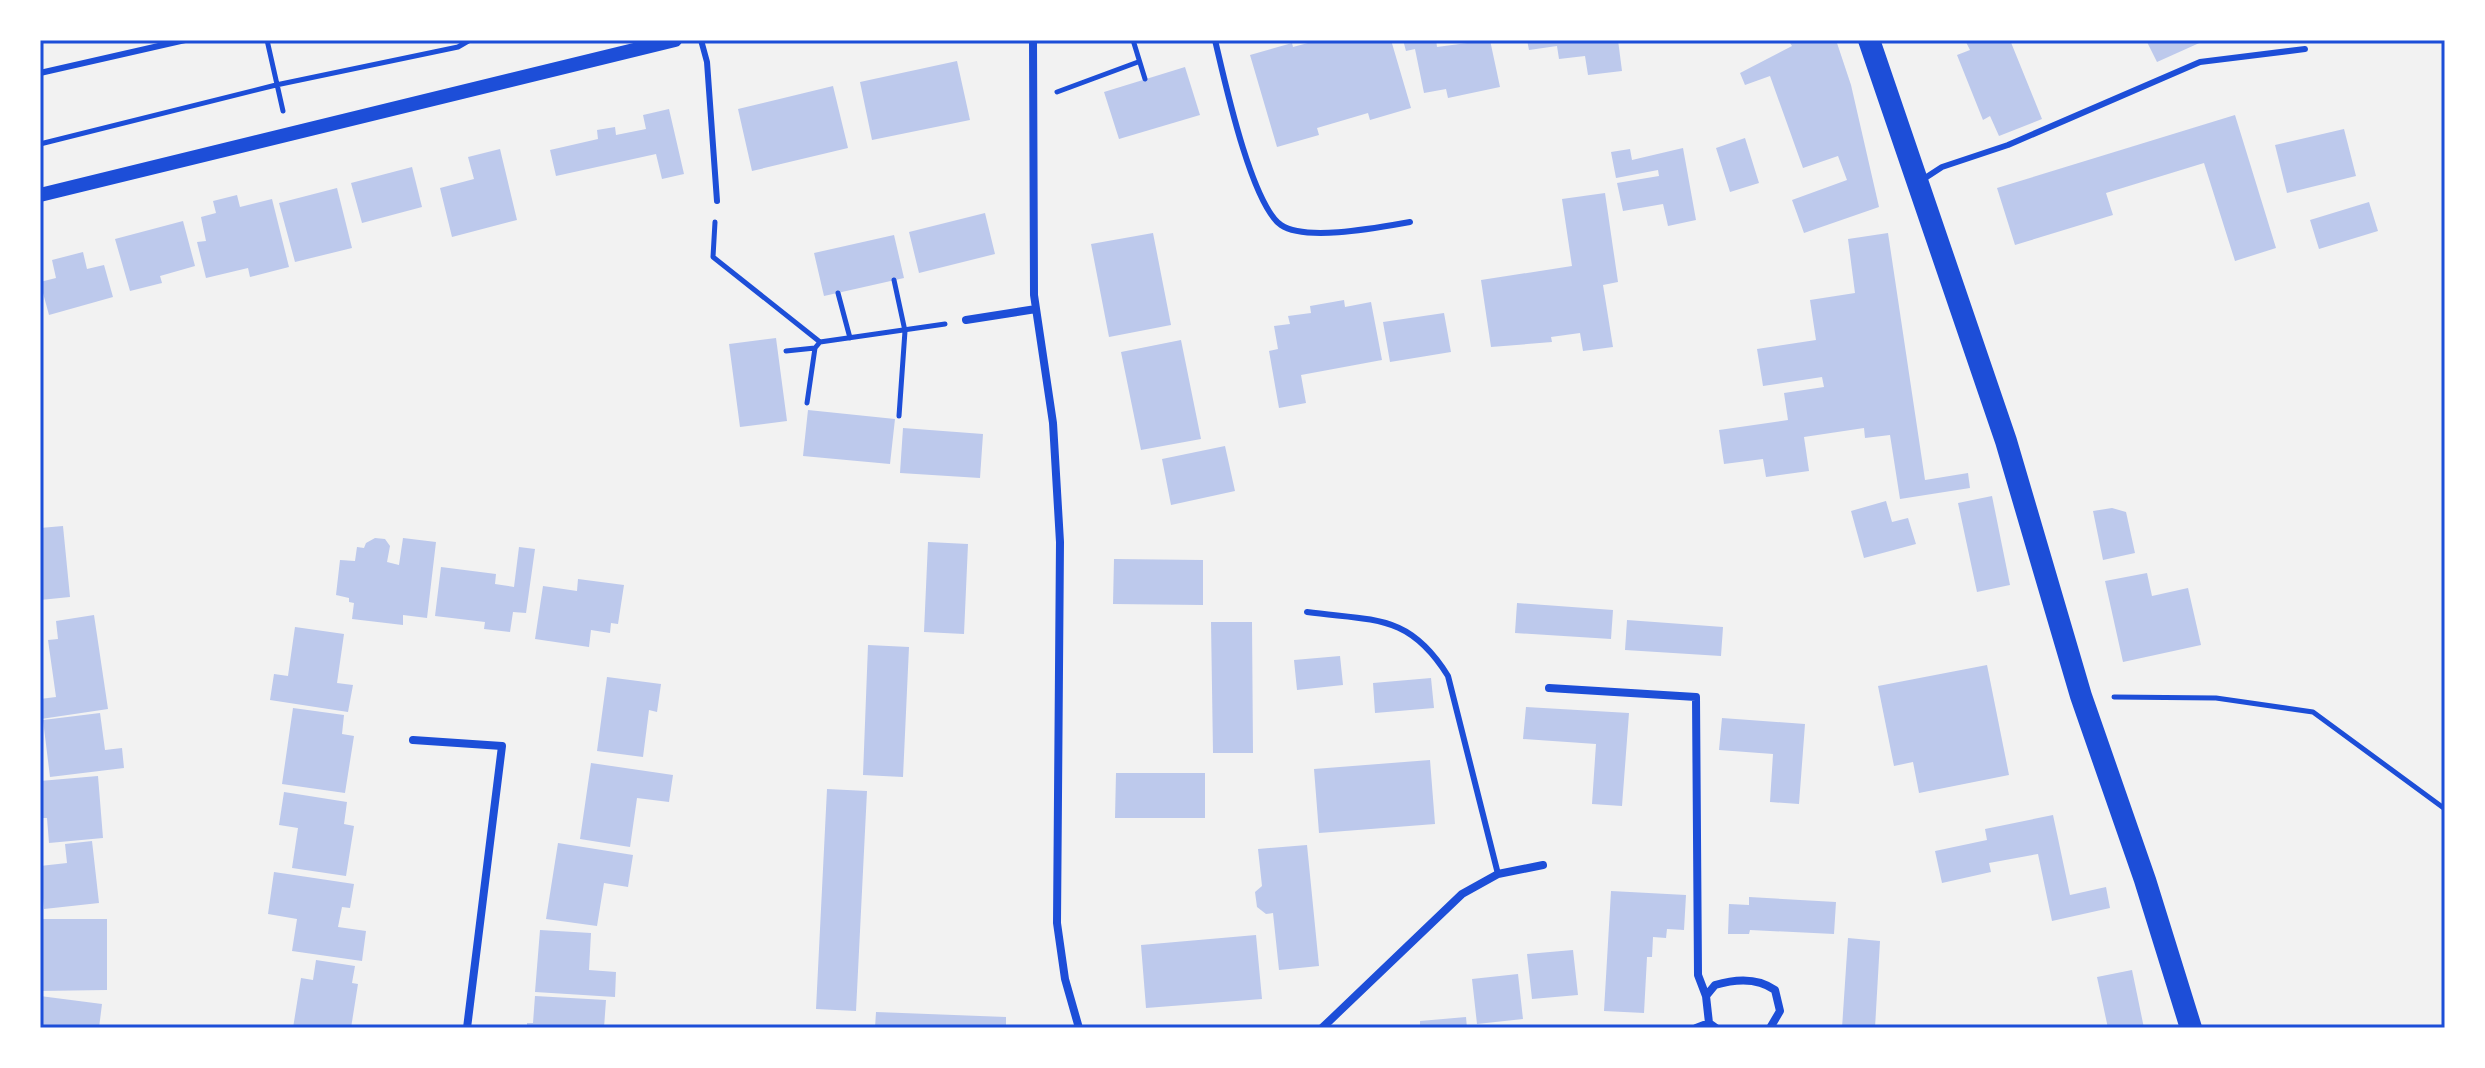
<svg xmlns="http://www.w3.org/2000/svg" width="2485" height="1068" viewBox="0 0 2485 1068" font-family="Rubik,sans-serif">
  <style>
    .building { fill: #bdc9ec }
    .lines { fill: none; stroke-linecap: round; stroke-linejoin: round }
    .path { stroke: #1d4ed8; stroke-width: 5 }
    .service { stroke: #1d4ed8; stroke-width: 6 }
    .minor { stroke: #1d4ed8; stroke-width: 8 }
    .tertiary { stroke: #1d4ed8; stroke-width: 14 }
    .trunk { stroke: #1d4ed8; stroke-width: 22 }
    .neatline { fill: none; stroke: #1d4ed8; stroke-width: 3 }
  </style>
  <rect width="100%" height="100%" fill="#f2f2f2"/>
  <!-- building -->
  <path class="building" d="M1319,40H1391L1411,108L1370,120L1368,113L1317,128L1319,135L1277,147L1250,55L1292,43L1293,47Z
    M1403,40H1436L1437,47L1490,40L1500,87L1448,98L1446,89L1424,93L1415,49L1406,51Z
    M1527,40H1618L1622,71L1588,75L1585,56L1559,59L1557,46L1529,50Z
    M1788,40H1836L1851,85L1879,207L1804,233L1792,200L1847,180L1838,156L1803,168L1770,76L1745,85L1740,73L1792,46Z
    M1965,40H2010L2042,119L1999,136L1990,116L1983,120L1957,55L1970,50Z
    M2146,40H2206L2157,62Z
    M957,61L970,120L872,140L860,82Z
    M1185,67L1200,115L1119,139L1104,92Z
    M833,86L848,148L752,171L738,109Z
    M669,109L684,174L662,179L656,154L556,176L550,150L598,139L597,130L615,127L616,135L646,129L643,115Z
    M2235,115L2276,248L2235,261L2204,163L2106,193L2113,215L2015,245L1997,188Z
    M2344,129L2356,176L2287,193L2275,145Z
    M1745,138L1759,183L1730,192L1716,148Z
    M1683,148L1696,220L1668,226L1663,204L1623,211L1617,183L1659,176L1658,170L1616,178L1611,152L1630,149L1632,160Z
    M500,149L517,220L452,237L440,188L474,179L468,157Z
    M412,167L422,207L362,223L351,183Z
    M337,188L352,248L295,262L279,203Z
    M1605,193L1618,282L1603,285L1613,347L1583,351L1580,333L1551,337L1552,342L1491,347L1481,280L1572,266L1562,199Z
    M237,195L240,207L272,199L289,267L250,277L248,268L206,278L197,242L206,241L201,217L216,213L213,201Z
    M2369,202L2378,231L2319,249L2310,220Z
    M985,213L995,254L919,273L909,232Z
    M183,221L195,266L160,276L162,283L130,291L115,239Z
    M1153,233L1171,325L1109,337L1091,244Z
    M1888,233L1925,480L1968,473L1970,488L1900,499L1890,435L1865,438L1864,428L1804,437L1809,471L1766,477L1763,459L1724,464L1719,430L1788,420L1784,393L1824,387L1822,377L1763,386L1757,349L1816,340L1810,300L1855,293L1848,239Z
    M894,235L904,278L824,296L814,253Z
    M83,252L87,269L104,265L113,297L49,315L40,282L56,278L52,260Z
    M1344,300L1345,307L1371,302L1382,360L1301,375L1306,403L1279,408L1269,351L1278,349L1274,326L1290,324L1288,316L1311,313L1310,306Z
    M1444,313L1451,352L1390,362L1383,322Z
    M776,338L787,421L740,427L729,344Z
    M1181,340L1201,439L1141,450L1121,352Z
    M808,410L895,419L890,464L803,456Z
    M903,428L983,434L980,478L900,473Z
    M1225,446L1235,491L1171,505L1162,459Z
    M1992,496L2010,585L1977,592L1958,503Z
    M1886,501L1892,522L1908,518L1916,544L1864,558L1851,511Z
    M2112,508L2126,512L2135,553L2103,560L2093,511Z
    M63,526L70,597L40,600V528Z
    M375,538L385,539L390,546L387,562L399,565L403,538L436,542L427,618L403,615V625L352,619L354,603L349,602V598L336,595L340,560L355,561L357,547L364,548L366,543Z
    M928,542L968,544L964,634L924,632Z
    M519,547L535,549L526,613L513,612L510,632L484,629L485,622L435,616L441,567L496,574L495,584L514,587Z
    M1114,559L1203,560V605L1113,604Z
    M2147,573L2152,596L2188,588L2201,645L2123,662L2105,581Z
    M578,579L624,585L618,624L611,623L610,633L591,630L589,647L535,639L543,586L577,591Z
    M1517,603L1613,610L1611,639L1515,633Z
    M94,615L108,709L41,719L40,699L56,697L48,640L58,639L56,621Z
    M1627,620L1723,627L1721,656L1625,650Z
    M1211,622H1252L1253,753H1213Z
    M295,627L344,634L337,683L353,685L348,712L270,700L274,674L288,676Z
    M868,645L909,647L903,777L863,775Z
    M1340,656L1343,685L1297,690L1294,660Z
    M1987,665L2009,775L1919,793L1913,762L1894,766L1878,686Z
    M607,677L661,684L657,712L649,710L643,757L597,751Z
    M1431,678L1434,708L1375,713L1373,683Z
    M1526,707L1629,713L1622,806L1592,804L1596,744L1523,739Z
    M293,708L344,715L342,734L354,736L345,793L282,784Z
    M100,713L105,750L122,748L124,768L50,777L43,720Z
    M1722,718L1805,724L1799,804L1770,802L1773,754L1719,750Z
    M1430,760L1435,824L1319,833L1314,769Z
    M591,763L673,775L669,802L637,798L630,847L580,839Z
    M1116,773H1205V818H1115Z
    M98,776L103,838L49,843L47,818H41L40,781Z
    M827,789L867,791L856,1011L816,1009Z
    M284,792L347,802L344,824L354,826L346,876L292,868L298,828L279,825Z
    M2053,815L2070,895L2106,887L2110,908L2052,921L2038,854L1989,863L1991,872L1942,883L1935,851L1987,840L1985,829Z
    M92,841L99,903L44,909L40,866L67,863L65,844Z
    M558,843L633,855L628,887L604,883L597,926L546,919Z
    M1307,845L1319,966L1279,970L1273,913L1266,914L1257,907L1255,892L1262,886L1258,849Z
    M274,872L354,884L350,908L342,907L338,927L366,931L362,961L292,951L297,919L268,914Z
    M1611,891L1686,895L1684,930L1667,929L1666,938L1653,937L1652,957H1647L1644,1013L1604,1011Z
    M1749,897L1836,902L1834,934L1750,930L1749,934H1728L1729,904L1749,905Z
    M40,919H107V990L40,991Z
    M540,930L591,933L589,970L616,972L615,997L535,992Z
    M1256,935L1262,999L1146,1008L1141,945Z
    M1848,938L1880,941L1875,1028H1842Z
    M1573,950L1578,995L1532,999L1527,954Z
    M316,960L355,966L352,983L358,984L351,1028H293L301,978L313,980Z
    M2132,970L2144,1028H2108L2097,977Z
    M1518,974L1523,1019L1477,1024L1472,979Z
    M40,996L102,1004L99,1028H40Z
    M535,996L606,1000L604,1028H527V1023H533Z
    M876,1012L1006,1017V1028H875Z
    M1466,1017L1467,1028H1420V1021Z"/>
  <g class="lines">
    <!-- path -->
    <path class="path" d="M267,40L283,111
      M1133,40L1145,79
      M1057,92L1138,62
      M40,144L276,85L458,47L470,40
      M715,222L713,257L820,342L945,324
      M894,280L905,331L899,416
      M838,293L850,338
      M786,351L815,348
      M807,403L815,348L820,342
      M2114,697L2216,698L2313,712L2445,809"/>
    <!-- service -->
    <path class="service" d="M701,40L707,62L717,201
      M1215,40C1224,78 1251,204 1281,225C1306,242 1381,227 1410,222
      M40,73L185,40
      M1922,180L1942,167L2008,145L2200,62L2305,49
      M1307,612C1374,621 1409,613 1448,676L1498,874"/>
    <!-- minor -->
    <path class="minor" d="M1033,40L1034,295L1053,423L1060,542L1057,923L1065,979L1079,1028
      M966,320L1036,309
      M1549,688L1696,697L1698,975L1706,996
      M413,740L502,746L467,1028
      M1322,1028L1462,894L1498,874L1543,865
      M1696,1028L1709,1023
      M1716,1028L1709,1023L1706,996L1715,985C1735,979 1757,977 1775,990L1780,1011L1770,1028"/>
    <!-- tertiary -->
    <path class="tertiary" d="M40,195L675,40"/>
    <!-- trunk -->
    <path class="trunk" d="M1869,40L2006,441L2081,696L2145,880L2191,1028"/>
  </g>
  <!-- border -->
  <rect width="2485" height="1068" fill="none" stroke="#ffffff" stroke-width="84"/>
  <rect x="42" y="42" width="2401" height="984" class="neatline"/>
</svg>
